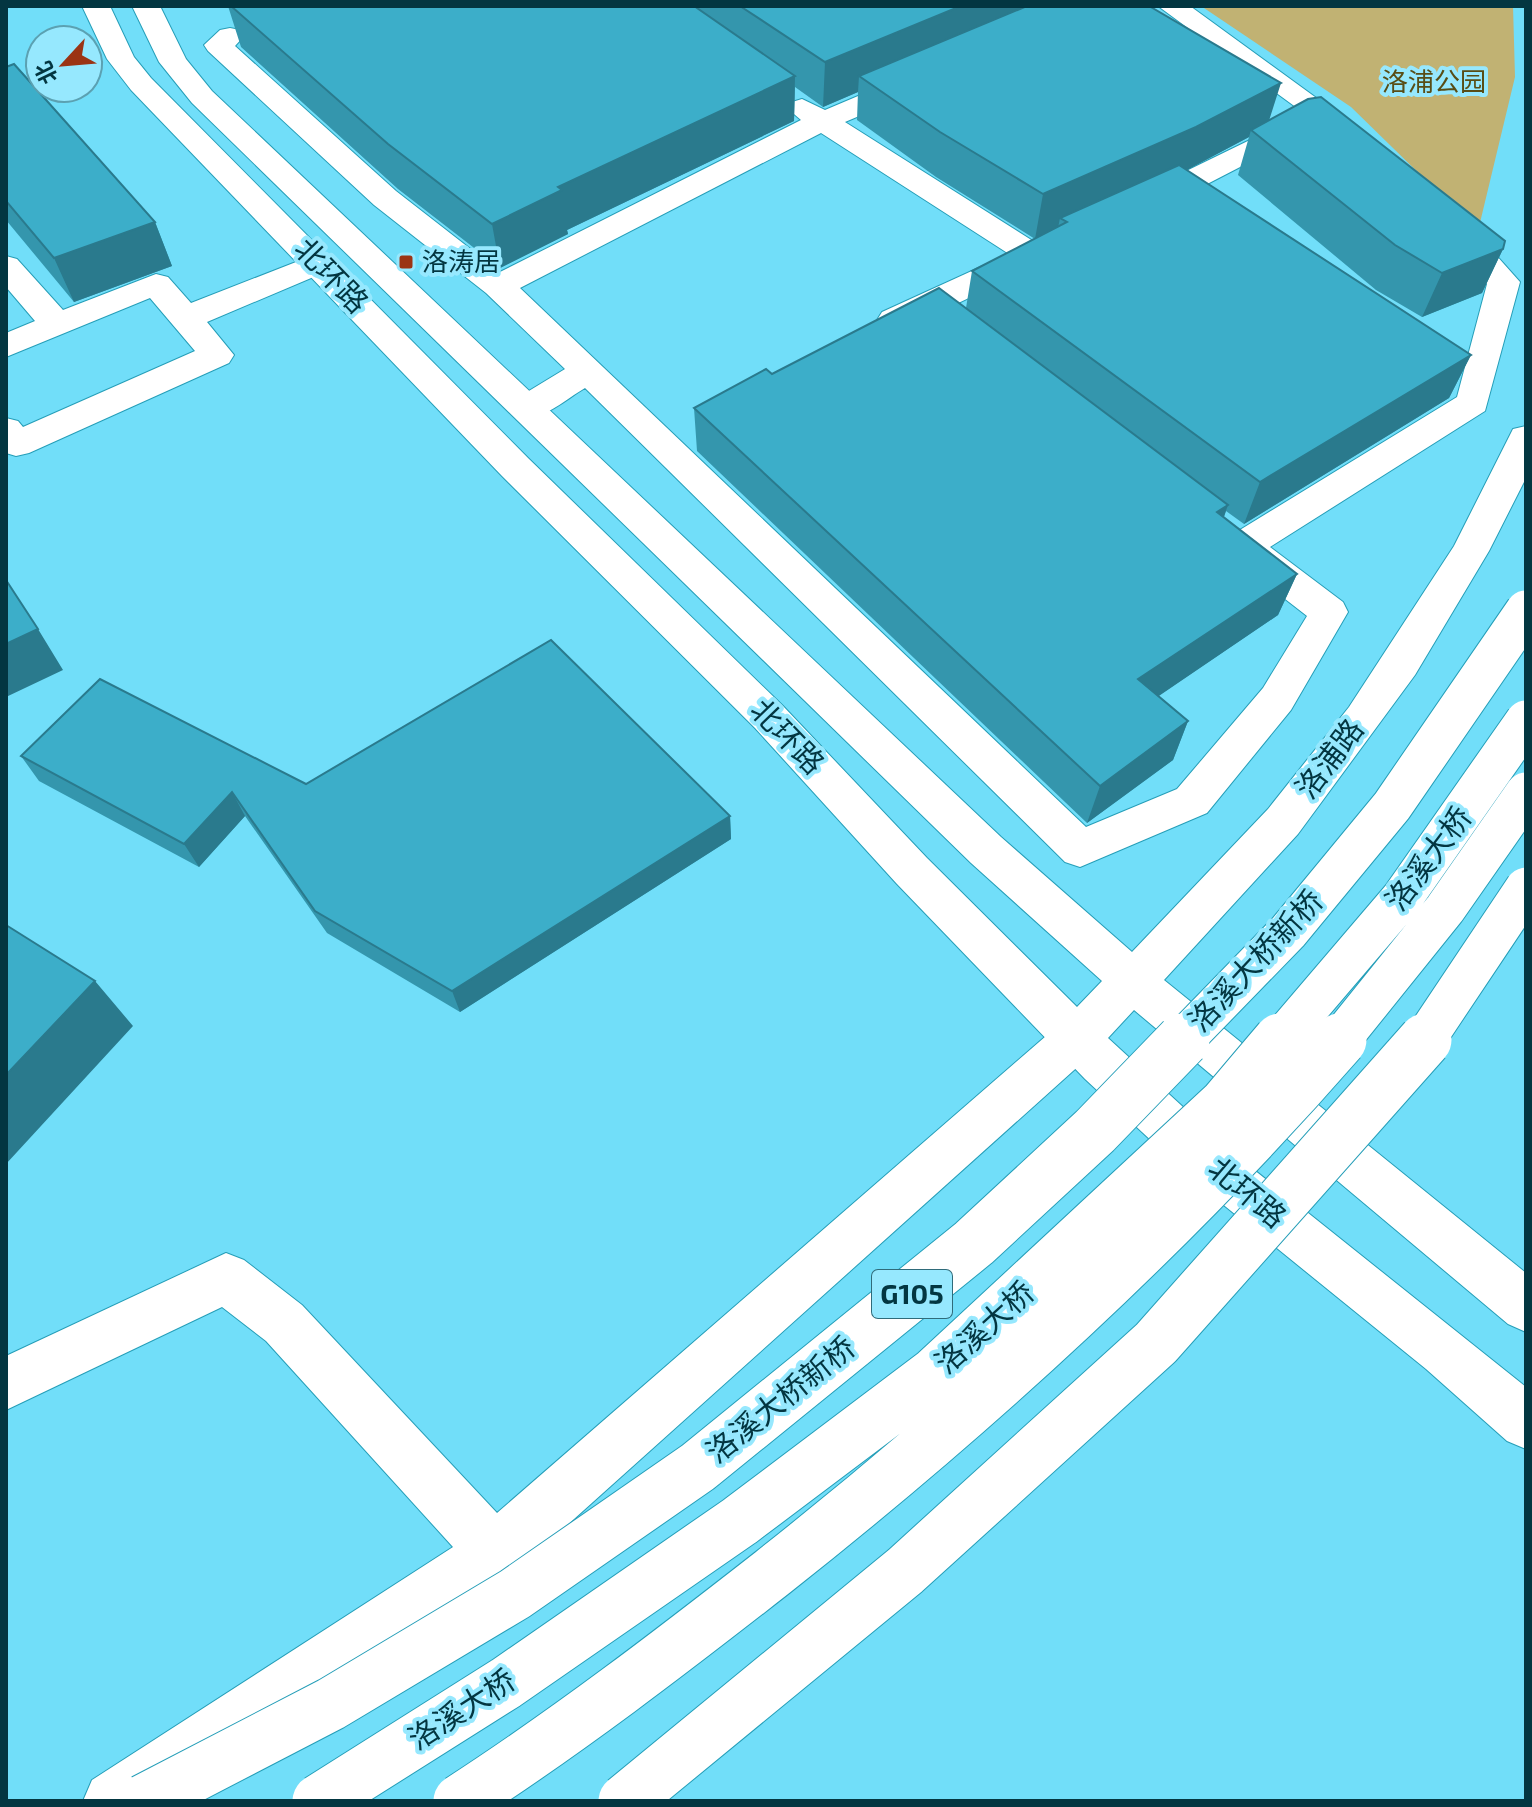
<svg xmlns="http://www.w3.org/2000/svg" width="1532" height="1807" viewBox="0 0 1532 1807" font-family="'Exo 2','Noto Sans SC',sans-serif">
  <style>
    .green { fill: #c1b273 }
    .lines { fill: none; stroke-linecap: round; stroke-linejoin: round }
    .minor-casing { stroke: #259eb8; stroke-width: 2 }
    .secondary-casing { stroke: #259eb8; stroke-width: 2 }
    .minor { fill: #fff; fill-rule: evenodd }
    .secondary { fill: #fff; fill-rule: evenodd }
    .trunk-bridge-far1-casing { stroke: #259eb8; stroke-width: 43; stroke-linecap: butt }
    .trunk-bridge-casing { stroke: #259eb8; stroke-width: 55; stroke-linecap: butt }
    .trunk-bridge-far1 { stroke: #fff; stroke-width: 41 }
    .trunk-bridge { stroke: #fff; stroke-width: 53 }
    .wall { fill: #3496ad }
    .shaded-wall { fill: #2a7a8d }
    .building { fill: #3caec9; stroke: #2a7a8d; stroke-width: 2 }
    .poi-dot { fill: #9b3414; stroke: #96e8fe; stroke-width: 3 }
    .labels { text-anchor: middle; stroke-width: 8; stroke-linejoin: round; paint-order: stroke }
    .far-park-label { font-size: 26px; fill: #584d16; stroke: #96e8fe }
    .far-poi-label { font-size: 26px; fill: #033641; stroke: #96e8fe; text-anchor: start }
    .shield { fill: #96e8fe; stroke: #2f6b7a; stroke-width: 2 }
    .shield-label { font-size: 28px; font-weight: bold; fill: #033641 }
    .street-label { font-size: 30px; fill: #033641; stroke: #96e8fe }
  </style>
  <rect width="100%" height="100%" fill="#71def9"/>
  <!-- green -->
  <path class="green" d="M1201,6H1513L1515,77L1478,231L1351,107Z"/>
  <g class="lines">
    <!-- minor casing -->
    <g class="minor-casing">
      <path id="minor" d="M1158,6H1190L1337,113L1332,119H1312Z
        M230,28L240,30L244,36L235,46L396,191L500,272L801,120L787,108L792,102L802,99L825,110L903,77H923L928,83L923,89L845,122L1044,248L1049,255L1044,262L906,328L894,331L882,328L877,320L882,312L1009,254L821,133L520,288L1086,827L1177,789L1263,688L1307,616L1230,556L1224,546L1230,536L1457,397L1487,284L1441,232L1436,225L1441,218L1452,215L1463,218L1520,282L1485,411L1270,547L1343,602L1348,612L1291,710L1207,813L1080,867L1065,862L585,388C563,401 540,424 514,416L509,408L514,400L565,369L486,293L374,205L208,51L204,45L220,30Z
        M1297,117L1308,120L1312,126L1308,132L1155,211H1133L1128,204L1133,197Z
        M319,253L330,256L335,263L330,270L207,322L234,355L229,363L29,453L16,456L6,453V418L18,421L23,427L195,351L150,298L6,357V333L35,321L6,287V256L17,259L63,310L156,274L168,277L191,303Z
        M1077,1017L1093,1023L1100,1038L1093,1053L515,1572L167,1801H83L92,1780L453,1547L266,1341L222,1307L6,1410V1356L226,1253L244,1260L302,1305L497,1513L1061,1023Z"/>
    </g>
    <!-- secondary casing -->
    <g class="secondary-casing">
      <path id="secondary" d="M82,6H110L134,57L151,78L528,458L783,706L927,858L1077,1007L1102,981L971,863L192,103L159,62L132,6H160L186,59L212,91L1001,837L1132,952L1268,809L1349,707L1454,546L1513,429L1526,426V478L1489,551L1415,675L1298,834L1164,980L1526,1273V1332L1508,1324L1134,1010L1108,1038L1233,1153L1526,1387V1449L1507,1441L1426,1369L1199,1185L1085,1079L897,884L755,728L502,476L131,90L107,59Z"/>
    </g>
    <!-- minor -->
    <use href="#minor" class="minor"/>
    <!-- secondary -->
    <use href="#secondary" class="secondary"/>
    <!-- trunk-bridge-far1 casing -->
    <g class="trunk-bridge-far1-casing">
      <path id="trunk-bridge-far1" d="M1181,1042L1288,932L1392,806L1526,611
        M1279,1042L1402,898L1526,721
        M1338,1042L1445,909L1526,793
        M1423,1042L1526,888"/>
    </g>
    <!-- trunk-bridge casing -->
    <g class="trunk-bridge-casing">
      <path id="trunk-bridge" d="M144,1801L331,1704L515,1594L698,1467L974,1243L1095,1131L1183,1040
        M319,1801L506,1683L740,1521L935,1374L1225,1105L1280,1040
        M460,1801C568,1731 671,1652 772,1573C977,1411 1168,1237 1340,1040
        M625,1801L905,1571L1156,1343L1425,1040"/>
    </g>
    <!-- trunk-bridge-far1 -->
    <use href="#trunk-bridge-far1" class="trunk-bridge-far1"/>
    <!-- trunk-bridge -->
    <use href="#trunk-bridge" class="trunk-bridge"/>
  </g>
  <!-- wall -->
  <path class="wall" d="M228,6H1149L1269,120L1503,249L1482,293L1422,317L1376,290L1238,175L1249,137L1187,170L1471,355L1449,398L1244,524L1226,511L1224,517L1297,574L1278,615L1158,696L1188,721L1173,760L1087,823L697,451L694,408L772,374L966,308L972,271L1035,239L936,177L857,120L858,92L823,107L795,87L794,121L567,230L568,234L500,268L398,189L241,47Z
    M6,67L155,222L172,266L74,302L6,220Z
    M21,756L306,784L730,816L731,839L460,1012L327,933L245,816L199,867L39,781Z"/>
  <!-- shaded-wall -->
  <path class="shaded-wall" d="M961,6H1060L859,76L858,92L823,107L825,62Z
    M795,76L794,121L567,230L568,234L500,268L492,224L558,187Z
    M1281,83L1267,127L1251,130L1249,137L1185,171L1067,222L1060,218L1058,228L1035,239L1043,194Z
    M155,222L172,266L74,302L54,258Z
    M1503,249L1482,293L1422,317L1442,273Z
    M1471,355L1449,398L1244,524L1260,482Z
    M1228,505L1213,547L1217,512Z
    M1297,574L1278,615L1125,719L1138,679Z
    M38,629L63,670L6,697V644Z
    M1188,721L1173,760L1087,823L1100,786Z
    M232,792L245,816L199,867L184,844Z
    M730,816L731,839L460,1012L452,991Z
    M95,981L133,1026L6,1164V1075Z"/>
  <!-- building -->
  <path class="building" d="M231,6H694L795,76L558,187L562,190L492,224L388,144Z
    M740,6H961L825,62Z
    M1027,6H1149L1281,83L1196,127L1043,194L940,132L859,76Z
    M14,64L155,222L54,258L6,201V67Z
    M1321,97L1505,241L1503,249L1442,273L1395,245L1251,130L1308,99Z
    M1179,165L1471,355L1260,482L972,271L1067,222L1060,218Z
    M939,288L1228,505L1217,512L1297,574L1138,679L1188,721L1100,786L694,408L766,369L772,374Z
    M6,580L38,629L6,644Z
    M551,640L730,816L452,991L315,911L232,792L184,844L21,756L100,679L306,784Z
    M6,925L95,981L6,1075Z"/>
  <!-- markers -->
  <rect class="poi-dot" x="398" y="254" width="16" height="16" rx="4"/>
  <g class="labels">
    <!-- far-park labels -->
    <g class="far-park-label">
      <text x="1434" y="91">洛浦公园</text>
    </g>
    <!-- far-poi labels -->
    <g class="far-poi-label">
      <text x="422" y="271">洛涛居</text>
    </g>
    <!-- shield labels -->
    <rect class="shield" x="872" y="1270" width="80" height="48" rx="6"/>
    <g class="shield-label">
      <text x="912" y="1304">G105</text>
    </g>
    <!-- street labels -->
    <g class="street-label">
      <text transform="translate(331 276) rotate(46)" y="10">北环路</text>
      <text transform="translate(787 737) rotate(46)" y="10">北环路</text>
      <text transform="translate(1330 759) rotate(-53)" y="10">洛浦路</text>
      <text transform="translate(1429 859) rotate(-53)" y="10">洛溪大桥</text>
      <text transform="translate(1256 961) rotate(-47)" y="10">洛溪大桥新桥</text>
      <text transform="translate(1247 1193) rotate(40)" y="10">北环路</text>
      <text transform="translate(985 1328) rotate(-42)" y="10">洛溪大桥</text>
      <text transform="translate(781 1400) rotate(-39)" y="10">洛溪大桥新桥</text>
      <text transform="translate(462 1710) rotate(-33)" y="10">洛溪大桥</text>
    </g>
  </g>
  <!-- border -->
  <rect width="1532" height="1807" fill="none" stroke="#033641" stroke-width="16"/>
  <!-- north arrow -->
  <g transform="translate(64 64) rotate(244)"><circle r="38" fill="#96e8fe" stroke="#5ba1b2" stroke-width="2"/>
  <path d="M0-6L14 30L0 20L-14 30Z" fill="#9b3414"/>
  <text y="-12" font-size="22" font-weight="bold" text-anchor="middle" fill="#033641">北</text>
  </g>
</svg>
